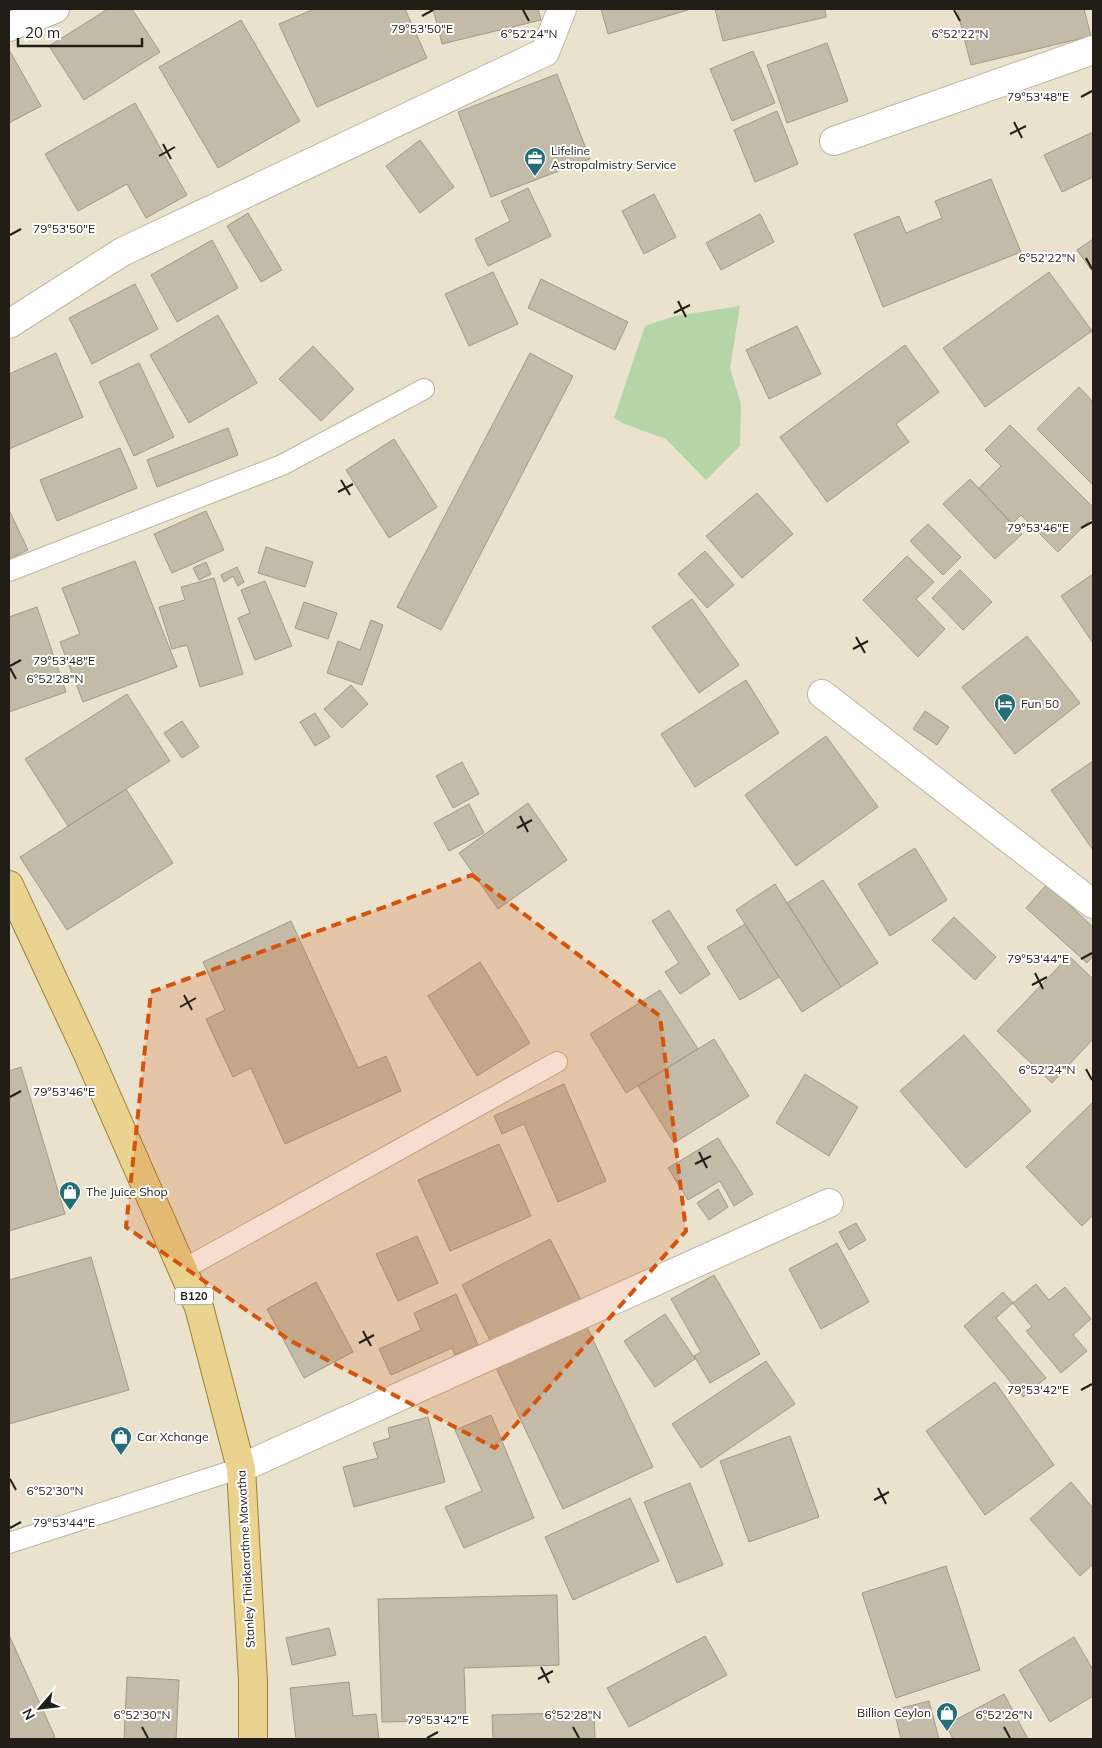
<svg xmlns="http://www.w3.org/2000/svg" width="1102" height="1748" viewBox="0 0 1102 1748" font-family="Mulish,sans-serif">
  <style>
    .green { fill: #b4d5a8 }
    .building { fill: #c3bba7; stroke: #a19a86 }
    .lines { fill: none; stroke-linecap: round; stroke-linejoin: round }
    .lane-casing { stroke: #bdb6a1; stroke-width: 22 }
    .street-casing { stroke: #bdb6a1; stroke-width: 30 }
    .primary-casing { stroke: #9a8034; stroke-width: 30 }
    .lane { stroke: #fff; stroke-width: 20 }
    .street { stroke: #fff; stroke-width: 28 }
    .primary { stroke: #e9d38e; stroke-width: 28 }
    .marked { fill: #d4530d; fill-opacity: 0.2; stroke: #d4530d; stroke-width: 4; stroke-dasharray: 10 6; stroke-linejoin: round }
    .ticks { fill: none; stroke: #211e17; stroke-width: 2 }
    .labels { text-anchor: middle; stroke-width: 4; stroke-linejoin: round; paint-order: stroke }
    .shield { fill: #fff; stroke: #64625d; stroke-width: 1 }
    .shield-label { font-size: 11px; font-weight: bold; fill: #211e17 }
    .poi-label { font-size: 12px; fill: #211e17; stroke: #fff; text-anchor: start }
    .street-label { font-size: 12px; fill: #211e17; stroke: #fff }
    .ticks-label { font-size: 12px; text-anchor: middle; fill: #211e17; stroke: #fff; stroke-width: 4; stroke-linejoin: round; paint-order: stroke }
  </style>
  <rect width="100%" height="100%" fill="#eae2cd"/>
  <!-- green -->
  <path class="green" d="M740,306L730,368L741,404L740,446L706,480L666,439L622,423L614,418L645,326L675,316Z"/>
  <!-- building -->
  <path class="building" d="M108,9H132L160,52L84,100L49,46Z
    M314,9H405L427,58L317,107L279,24Z
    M433,9H538L541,20L442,44Z
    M601,9H691L608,34Z
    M715,9H825L826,17L723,41Z
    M957,9H1084L1091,36L971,65Z
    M241,20L300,121L218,168L159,67Z
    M827,43L848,101L787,123L767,65Z
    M9,50L41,106L9,123Z
    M753,51L775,103L732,121L710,69Z
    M557,74L590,159L491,197L458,112Z
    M135,103L187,195L146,218L127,184L78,211L45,154Z
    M777,111L798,164L755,182L734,130Z
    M1093,132V177L1062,192L1044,155Z
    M420,140L454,187L420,213L386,166Z
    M991,179L1021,252L883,307L854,234L899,216L906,233L942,218L935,201Z
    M528,188L551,236L488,266L475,239L510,221L501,201Z
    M654,194L676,237L644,254L622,211Z
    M248,213L282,270L261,282L227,226Z
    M760,214L774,242L721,270L706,243Z
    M1093,239V272L1077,250Z
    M212,240L238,288L177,322L151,275Z
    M493,272L518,324L469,346L445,294Z
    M1049,272L1092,331L985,407L943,348Z
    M541,279L628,322L615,350L528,308Z
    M135,284L158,329L92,364L69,318Z
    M218,315L257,383L189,423L150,355Z
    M797,326L821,374L769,399L746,350Z
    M905,345L939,392L896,424L909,442L827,502L780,437Z
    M313,346L354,389L321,421L279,379Z
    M56,353L83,417L9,449V374Z
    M530,353L573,376L441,630L397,607Z
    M139,363L174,437L134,456L99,382Z
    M1079,387L1093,402V485L1037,429Z
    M1010,425L1093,507V517L1058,552L1021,515L1012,524L979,488L1001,466L985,450Z
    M228,428L238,455L157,487L147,460Z
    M394,439L437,507L389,538L346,470Z
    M120,448L137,488L57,521L40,480Z
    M970,479L1022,534L995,559L943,504Z
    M757,493L793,534L742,578L706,536Z
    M9,510L28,550L9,559Z
    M206,511L224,550L172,573L154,534Z
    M928,524L961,557L943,575L910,541Z
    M266,547L313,562L305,587L258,573Z
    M705,551L734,585L707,608L678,574Z
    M907,556L934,582L916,599L945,629L918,657L863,600Z
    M135,561L177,667L83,702L60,642L80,634L62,588Z
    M206,562L211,574L199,580L193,568Z
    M237,567L244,582L238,586L233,576L224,582L221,575Z
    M960,570L992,602L963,630L932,598Z
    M1093,574V643L1061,596Z
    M214,578L243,674L200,687L187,645L172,649L159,607L185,600L181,587Z
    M265,581L292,646L255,660L238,618L250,613L241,590Z
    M692,599L739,665L699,693L652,627Z
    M304,602L337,613L328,639L295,628Z
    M37,607L66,692L9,712V617Z
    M371,620L383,625L362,685L327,673L338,641L360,650Z
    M1027,636L1080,703L1015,754L962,687Z
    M746,680L779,733L695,787L661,734Z
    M351,685L368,704L342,728L324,709Z
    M127,694L170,761L68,826L25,759Z
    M925,711L949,727L937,745L913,729Z
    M315,713L330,737L315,746L300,722Z
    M182,721L199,747L182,758L164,733Z
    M826,736L878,807L796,866L745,795Z
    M1093,761V850L1051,790Z
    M462,762L479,794L453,808L436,776Z
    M126,789L173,863L67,930L20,857Z
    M528,803L567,860L498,909L459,853Z
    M469,804L484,833L449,851L434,823Z
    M915,848L947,900L890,936L858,884Z
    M823,880L878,963L841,987L787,903Z
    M775,884L841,987L802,1012L736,910Z
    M1047,884L1093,927V956L1087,963L1026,908Z
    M669,910L710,974L680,994L665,972L679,963L652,921Z
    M954,917L996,957L975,980L932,940Z
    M291,921L358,1068L386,1056L401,1091L285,1144L251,1068L233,1077L206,1019L225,1010L203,962Z
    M745,924L779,977L740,1000L707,947Z
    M1069,956L1093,979V1039L1052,1083L997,1031Z
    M480,962L530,1043L477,1076L428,996Z
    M660,990L698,1049L626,1093L590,1034Z
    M964,1035L1031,1111L966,1168L900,1091Z
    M714,1039L749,1096L674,1143L638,1086Z
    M21,1067L65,1214L9,1231V1071Z
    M805,1074L858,1107L829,1156L776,1123Z
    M564,1084L606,1181L558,1202L524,1124L502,1134L494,1116Z
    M1093,1102V1215L1082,1226L1026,1167Z
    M718,1138L753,1194L734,1206L720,1181L688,1200L668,1168Z
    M499,1144L531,1216L450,1251L418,1180Z
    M718,1189L728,1207L709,1220L697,1203Z
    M856,1223L866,1240L849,1250L839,1232Z
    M417,1236L438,1283L398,1301L376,1254Z
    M550,1239L582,1302L494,1348L462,1285Z
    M837,1243L869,1302L821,1329L789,1269Z
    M91,1257L129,1390L9,1424V1280Z
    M714,1275L760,1354L710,1383L694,1356L701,1352L671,1299Z
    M316,1282L353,1352L304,1378L267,1309Z
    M1036,1284L1049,1300L1065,1287L1091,1319L1073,1335L1087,1351L1061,1373L1026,1331L1032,1327L1013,1303Z
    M1003,1292L1013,1303L996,1318L1046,1378L1023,1397L964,1326Z
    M456,1294L478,1345L455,1355L452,1348L391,1375L379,1349L421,1330L414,1313Z
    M665,1314L695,1359L655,1387L624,1341Z
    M586,1325L653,1467L563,1509L496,1368Z
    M766,1361L795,1404L701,1468L672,1424Z
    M995,1382L1054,1465L985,1515L926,1431Z
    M491,1415L534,1518L464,1548L445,1507L482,1491L455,1430Z
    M428,1417L445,1482L354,1507L343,1467L378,1458L373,1443L390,1438L388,1428Z
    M790,1436L819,1517L749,1542L720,1461Z
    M1071,1482L1093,1508V1564L1080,1576L1030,1519Z
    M690,1483L723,1565L677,1583L644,1502Z
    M630,1498L659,1561L573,1600L545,1537Z
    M946,1566L980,1670L896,1698L862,1593Z
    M557,1595L559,1665L464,1668L466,1720L382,1722L378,1599Z
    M329,1628L336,1655L292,1665L286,1638Z
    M9,1635L55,1737L50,1739H9Z
    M705,1636L727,1675L629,1727L607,1688Z
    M1074,1637L1093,1670V1696L1050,1722L1019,1670Z
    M127,1677L179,1680L176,1739H124Z
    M349,1682L353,1716L376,1714L379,1739H296L290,1688Z
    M1004,1694L1028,1739H953L946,1725Z
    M929,1701L939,1739H901L894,1710Z
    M594,1712L595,1739H493L492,1715Z"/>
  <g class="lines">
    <!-- lane casing -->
    <g class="lane-casing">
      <path id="lane" d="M9,571L282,465L424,389
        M182,1270L557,1062
        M9,1543L241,1468"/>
    </g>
    <!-- street casing -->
    <g class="street-casing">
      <path id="street" d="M9,27L55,9
        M834,141L1093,50
        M9,324L122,252L545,52L562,9
        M822,694L1093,904
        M241,1468L829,1203"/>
    </g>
    <!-- primary casing -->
    <g class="primary-casing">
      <path id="primary" d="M9,885L87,1052L199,1307L241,1468L253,1681V1739"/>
    </g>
    <!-- lane -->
    <use href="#lane" class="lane"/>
    <!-- street -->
    <use href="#street" class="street"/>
    <!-- primary -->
    <use href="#primary" class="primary"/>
  </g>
  <!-- marked area -->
  <path class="marked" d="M472,875L660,1016L686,1231L495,1448L291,1341L126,1227L151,992Z"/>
  <!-- ticks -->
  <path class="ticks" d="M523,10L529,21M954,10L960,21M422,16L433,10M1081,97L1092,91M1014,122L1022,138M1010,134L1026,126M163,144L171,159M159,156L175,147M10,235L21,229M1086,258L1092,269M678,301L686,317M674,313L690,305M341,480L350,495M338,492L353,484M1081,528L1092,522M856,637L865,653M853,649L868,641M10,666L21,660M10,668L16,679M520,816L528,832M517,828L532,820M1081,959L1092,953M1035,973L1043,989M1032,985L1047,977M184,995L192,1010M180,1007L196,998M1086,1069L1092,1080M10,1097L21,1091M699,1152L707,1168M695,1164L711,1156M363,1331L371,1346M359,1343L374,1335M1081,1390L1092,1384M10,1479L16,1490M878,1488L886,1504M874,1500L889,1492M10,1528L21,1522M541,1667L549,1683M538,1679L553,1671M142,1727L148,1738M573,1727L579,1738M1004,1727L1010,1738M427,1738L438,1732"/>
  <!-- icons -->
  <defs>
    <g id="office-pin" transform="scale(1.125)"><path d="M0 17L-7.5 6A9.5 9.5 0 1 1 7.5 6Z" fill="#246d77" stroke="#fff"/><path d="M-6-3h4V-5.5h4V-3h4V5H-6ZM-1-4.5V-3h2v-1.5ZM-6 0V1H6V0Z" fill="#fff"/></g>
    <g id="hotel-pin" transform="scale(1.125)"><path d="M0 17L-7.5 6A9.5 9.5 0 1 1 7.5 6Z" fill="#246d77" stroke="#fff"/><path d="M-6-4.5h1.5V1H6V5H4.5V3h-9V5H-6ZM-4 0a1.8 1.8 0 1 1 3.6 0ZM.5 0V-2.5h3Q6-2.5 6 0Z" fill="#fff"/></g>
    <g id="shop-pin" transform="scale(1.125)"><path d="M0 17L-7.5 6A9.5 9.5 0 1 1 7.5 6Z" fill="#246d77" stroke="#fff"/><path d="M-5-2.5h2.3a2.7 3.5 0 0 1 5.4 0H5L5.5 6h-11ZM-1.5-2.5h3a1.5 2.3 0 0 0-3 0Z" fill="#fff"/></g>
  </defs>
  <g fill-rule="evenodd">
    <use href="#office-pin" x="535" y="158"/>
    <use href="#hotel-pin" x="1005" y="704"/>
    <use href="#shop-pin" x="70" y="1192"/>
    <use href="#shop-pin" x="121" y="1437"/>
    <use href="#shop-pin" x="947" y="1713"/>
  </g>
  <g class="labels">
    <!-- shield labels -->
    <rect class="shield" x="175" y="1287.5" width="38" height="17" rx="4"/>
    <g class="shield-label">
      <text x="194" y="1300">B120</text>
    </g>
    <!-- poi labels -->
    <g class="poi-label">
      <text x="551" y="155">Lifeline<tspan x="551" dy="14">Astropalmistry Service</tspan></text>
      <text x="1021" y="708">Fun 50</text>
      <text x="86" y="1196">The Juice Shop</text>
      <text x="137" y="1441">Car Xchange</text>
      <text x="931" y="1717" text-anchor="end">Billion Ceylon</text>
    </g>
    <!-- street labels -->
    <g class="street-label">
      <text transform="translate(246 1559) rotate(-93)" y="4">Stanley Thilakarathne Mawatha</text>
    </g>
  </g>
  <g class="ticks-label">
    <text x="422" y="33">79°53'50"E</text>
    <text x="529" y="38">6°52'24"N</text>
    <text x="960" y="38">6°52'22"N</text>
    <text x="1038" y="101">79°53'48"E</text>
    <text x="64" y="233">79°53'50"E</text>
    <text x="1047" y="262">6°52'22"N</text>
    <text x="1038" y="532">79°53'46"E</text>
    <text x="64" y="665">79°53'48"E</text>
    <text x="55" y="683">6°52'28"N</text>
    <text x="1038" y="963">79°53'44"E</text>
    <text x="1047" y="1074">6°52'24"N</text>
    <text x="64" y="1096">79°53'46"E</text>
    <text x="1038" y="1394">79°53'42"E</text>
    <text x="55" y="1495">6°52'30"N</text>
    <text x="64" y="1527">79°53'44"E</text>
    <text x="142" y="1719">6°52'30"N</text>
    <text x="573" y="1719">6°52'28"N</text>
    <text x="1004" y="1719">6°52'26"N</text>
    <text x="438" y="1724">79°53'42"E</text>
  </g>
  <!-- border -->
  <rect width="1102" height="1748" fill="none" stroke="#211e17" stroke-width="20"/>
  <!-- north arrow -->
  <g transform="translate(40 1708) rotate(242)" stroke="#ffffff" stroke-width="4" paint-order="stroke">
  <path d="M0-4L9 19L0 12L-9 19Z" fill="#211e17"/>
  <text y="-8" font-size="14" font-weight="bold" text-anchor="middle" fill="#211e17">N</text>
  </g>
  <!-- scale -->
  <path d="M18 38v8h124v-8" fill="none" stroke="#211e17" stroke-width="2.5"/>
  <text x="25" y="38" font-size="15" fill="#211e17" stroke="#ffffff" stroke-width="4" paint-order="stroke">20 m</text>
</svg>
